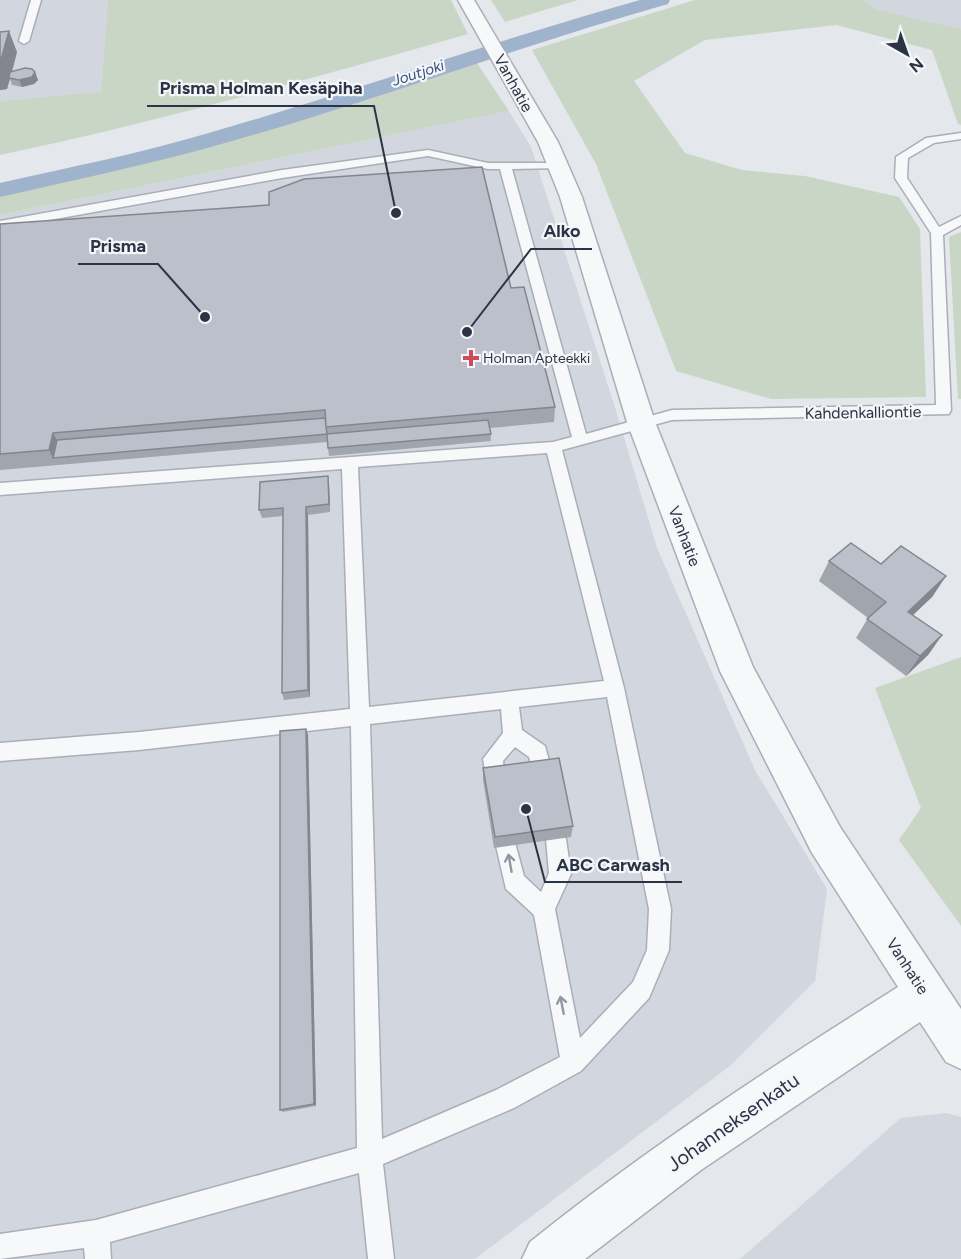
<svg xmlns="http://www.w3.org/2000/svg" width="961" height="1259" viewBox="0 0 961 1259" font-family="Figtree,sans-serif">
  <style>
    .built { fill: #d2d6de }
    .green { fill: #c9d6c5 }
    .lines { fill: none; stroke-linecap: round; stroke-linejoin: round }
    .canal { fill: #9fb4cc; fill-rule: evenodd }
    .lane-casing { stroke: #a9aeb7; stroke-width: 3 }
    .street-casing { stroke: #a9aeb7; stroke-width: 3 }
    .lane { fill: #f7f8fa; fill-rule: evenodd }
    .street { fill: #f7f8fa; fill-rule: evenodd }
    .wall { fill: #a1a5ae }
    .shaded-wall { fill: #83868d }
    .building { fill: #bbc0ca; stroke: #83868d; stroke-width: 1.5 }
    .oneway { stroke: #9196a0 }
    .poi-dot { fill: #d1495b; stroke: #f4f6f9; stroke-width: 2 }
    .labels { text-anchor: middle; stroke-width: 4.5; stroke-linejoin: round; paint-order: stroke }
    .far-poi-label { font-size: 14px; fill: #2b3445; stroke: #f4f6f9; text-anchor: start }
    .far-water-label { font-size: 15px; font-style: italic; fill: #34527a; stroke: #f4f6f9 }
    .street-label { font-size: 16px; fill: #2b3445; stroke: #f4f6f9 }
    .near-street-label { font-size: 20px; fill: #2b3445; stroke: #f4f6f9 }
    .leader { fill: none; stroke: #2b3445; stroke-width: 2 }
    .callout-dot { fill: #2b3445; stroke: #f4f6f9; stroke-width: 2 }
    .callout-label { font-size: 18px; text-anchor: middle; font-weight: bold; fill: #2b3445; stroke: #f4f6f9; stroke-width: 4.5; stroke-linejoin: round; paint-order: stroke }
  </style>
  <rect width="100%" height="100%" fill="#e4e7ec"/>
  <!-- built -->
  <path class="built" d="M0,0H108L101,93L0,101Z
    M864,0H961V29L876,9Z
    M509,111L531,147L614,404L657,548L755,770L827,889L815,981L731,1065L475,1259H0V215Z
    M946,1113L961,1117V1259H740L901,1118Z"/>
  <!-- green -->
  <path class="green" d="M108,0H451L468,34C313,78 158,122 0,155V101L101,92Z
    M491,0H578L505,22Z
    M695,0H864L876,9L961,29V125L958,124L932,50L836,25L705,40L634,81L685,153L742,170L805,176L899,197L920,229L926,397L771,399L676,371L596,164L532,50Z
    M477,63L509,111L0,215V195C162,165 321,114 477,63Z
    M961,232V399H958L949,237Z
    M961,657V926L899,840L921,808L875,688Z"/>
  <g class="lines">
    <!-- canal -->
    <path class="canal" d="M640,0H670L668,4C519,46 374,101 225,143C151,164 75,180 0,197V183C71,167 142,153 212,132C355,91 496,40 640,0Z"/>
    <!-- lane casing -->
    <g class="lane-casing">
      <path id="lane" d="M31,0H41L29,41L24,44L19,41Z
        M961,133V139L934,143L908,158L907,178L939,227L961,216V225L943,235L951,410L949,414L672,420L562,450L624,688L671,909L669,950L649,998L581,1071L514,1108L383,1164L394,1259H368L359,1173L110,1242L111,1259H85L84,1248L0,1259V1234L96,1220L357,1148L351,726L139,750L0,761V743L139,732L350,709L342,469L0,495V483L553,442L572,437L500,169H488L428,156L282,178L0,229V221L282,170L428,150L488,163H557L561,164V168L512,169L586,434L672,410L936,405L931,233L895,178L896,157L926,138ZM547,453L604,681L369,707L358,467ZM607,697L649,909L647,950L633,982L580,1038L555,909L571,874L566,839L563,832L556,829L549,832L546,839L549,873L541,892L524,876L514,839L507,836L500,839L496,846L506,889L534,915L560,1057L496,1090L382,1139L370,724L501,709L503,733L483,759L488,785L495,788L502,785L505,779L503,761L515,747L529,757L535,778L542,781L549,778L552,772L545,746L522,730L519,707Z"/>
    </g>
    <!-- street casing -->
    <g class="street-casing">
      <path id="street" d="M458,0H474L558,142L582,197L655,422L753,667L840,827L961,1009V1069L946,1062L920,1022L701,1170L585,1259H522L530,1242C647,1148 771,1067 898,987L812,853L720,671L627,422L560,197L538,142Z"/>
    </g>
    <!-- lane -->
    <use href="#lane" class="lane"/>
    <!-- street -->
    <use href="#street" class="street"/>
  </g>
  <!-- wall -->
  <path class="wall" d="M17,52L12,72H35L38,80L34,84L22,87L12,85L10,79L7,89L0,90Z
    M0,224L511,288L555,407L554,422L490,428L491,441L329,456L327,442L0,470Z
    M329,483L330,512L308,515L310,697L284,700L282,693L283,516L262,518L259,510Z
    M829,561L881,564L946,576L932,597L913,615L942,635L928,655L906,676L856,638L868,618L819,581Z
    M306,729L308,735L316,1106L283,1112L280,1110Z
    M483,768L573,826L571,837L494,848L483,780Z"/>
  <!-- shaded-wall -->
  <path class="shaded-wall" d="M9,31L17,52L7,89L0,90V63Z
    M35,72L38,80L34,84L22,87L19,80Z
    M53,433L61,448L53,458L49,450Z
    M328,476L329,483L330,512L329,504Z
    M306,507L308,515L310,697L308,690Z
    M946,576L932,597L895,632L908,612Z
    M942,635L928,655L906,676L920,656Z
    M306,729L308,735L316,1106L314,1104Z"/>
  <!-- building -->
  <path class="building" d="M9,31L0,63V32Z
    M25,68L32,69L35,72L32,77L19,80L9,78L10,72Z
    M482,167L511,288L524,287L555,407L326,427L325,410L53,433L49,450L0,454V224L269,205V192L304,179Z
    M325,418L327,434L488,420L491,434L328,448L327,434L53,458L57,440Z
    M328,476L329,504L306,507L308,690L282,693L283,508L259,510L260,482Z
    M851,543L881,564L901,546L946,576L908,612L942,635L920,656L867,619L886,602L829,561Z
    M306,729L314,1104L280,1110V731Z
    M559,758L573,826L495,837L483,768Z"/>
  <!-- one-way arrows -->
  <defs><path id="oneway-shaft" d="M-6 0H5M1.5-3L5.5 0L1.5 3" fill="none" stroke-width="1.6" stroke-linecap="round" stroke-linejoin="round" transform="scale(1.5)"/></defs>
  <g class="oneway">
    <use href="#oneway-shaft" transform="translate(510 863) rotate(-100)"/>
    <use href="#oneway-shaft" transform="translate(562 1005) rotate(-101)"/>
  </g>
  <!-- markers -->
  <path class="poi-dot" d="M468 349h6v6h6v6h-6v6h-6v-6h-6v-6h6z"/>
  <g class="labels">
    <!-- far-poi labels -->
    <g class="far-poi-label">
      <text x="483" y="363">Holman Apteekki</text>
    </g>
    <!-- far-water labels -->
    <g class="far-water-label">
      <text transform="translate(418 73) rotate(-18)" y="5">Joutjoki</text>
    </g>
    <!-- street labels -->
    <g class="street-label">
      <text transform="translate(514 83) rotate(61)" y="6">Vanhatie</text>
      <text transform="translate(863 412) rotate(-1)" y="6">Kahdenkalliontie</text>
      <text transform="translate(685 536) rotate(69)" y="6">Vanhatie</text>
      <text transform="translate(908 966) rotate(57)" y="6">Vanhatie</text>
    </g>
    <!-- near-street labels -->
    <g class="near-street-label">
      <text transform="translate(733 1122) rotate(-35)" y="7">Johanneksenkatu</text>
    </g>
  </g>
  <!-- callouts -->
  <path class="leader" d="M396 213L374 106H147M467 332L531 249H592M205 317L158 264H78M526 809L545 882H682"/>
  <g class="callout-dot">
    <circle cx="396" cy="213" r="6"/>
    <circle cx="467" cy="332" r="6"/>
    <circle cx="205" cy="317" r="6"/>
    <circle cx="526" cy="809" r="6"/>
  </g>
  <g class="callout-label">
    <text x="261" y="94">Prisma Holman Kesäpiha</text>
    <text x="562" y="237">Alko</text>
    <text x="118" y="252">Prisma</text>
    <text x="613" y="871">ABC Carwash</text>
  </g>
  <!-- north arrow -->
  <g transform="translate(907 54) rotate(140)" stroke="#f4f6f9" stroke-width="4.5" paint-order="stroke">
  <path d="M0-4.5L10 22L0 15L-10 22Z" fill="#2b3445"/>
  <text y="-9" font-size="16" font-weight="bold" text-anchor="middle" fill="#2b3445">N</text>
  </g>
</svg>
